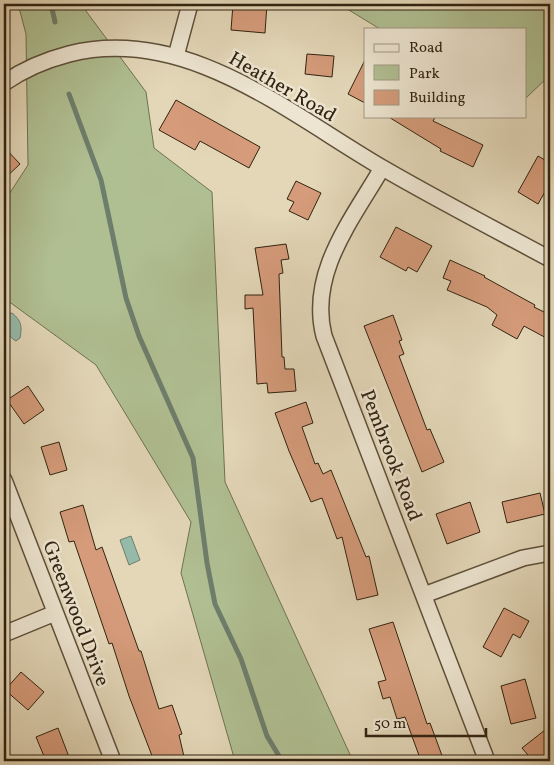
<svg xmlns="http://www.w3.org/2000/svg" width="554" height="765" viewBox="0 0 554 765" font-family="Vollkorn,serif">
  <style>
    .green { fill: #b0bf92; stroke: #707151 }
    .water { fill: #96baaa; stroke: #6e7e6c }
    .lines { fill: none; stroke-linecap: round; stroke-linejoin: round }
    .stream { stroke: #6e7e6c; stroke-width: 5 }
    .building { fill: #d59b7a; stroke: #312310 }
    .street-casing { stroke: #5e503a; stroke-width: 18 }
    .street { stroke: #ede5d1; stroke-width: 15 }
    .labels { text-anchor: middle; stroke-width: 5; stroke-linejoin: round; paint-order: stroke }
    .street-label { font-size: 20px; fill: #312310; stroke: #ede5d1 }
  </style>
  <rect width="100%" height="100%" fill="#e3d7b8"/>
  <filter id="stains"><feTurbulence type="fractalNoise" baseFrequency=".004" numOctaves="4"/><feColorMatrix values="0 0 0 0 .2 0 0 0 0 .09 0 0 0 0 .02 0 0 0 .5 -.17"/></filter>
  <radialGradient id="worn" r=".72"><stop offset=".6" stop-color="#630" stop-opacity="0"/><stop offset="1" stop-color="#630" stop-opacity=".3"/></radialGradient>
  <!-- green -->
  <path class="green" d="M18,4H85L86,11L146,92L154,148L212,192L225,482L353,761H235L181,573L191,522L96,365L4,298V202L28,165L26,34Z
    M339,4H550V75L525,99V29H380Z"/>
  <!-- water -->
  <path class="water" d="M12,313C22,321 22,327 20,338L16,341C7,337 4,324 4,315Z
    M131,536L140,560L129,565L120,540Z"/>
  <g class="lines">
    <!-- stream -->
    <path class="stream" d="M51,4L55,22
      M69,94L101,180L126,298L139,336L193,458L207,563L215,604L241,659L267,736L282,761"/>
  </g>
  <!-- building -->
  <path class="building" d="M233,4H267L265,33L231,30Z
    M307,54L334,56L332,77L305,74Z
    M365,60V103L348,94Z
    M176,100L260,147L249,168L200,141L195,150L159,130Z
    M387,116H436L433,121L483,145L473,167L440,151L441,149Z
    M4,147L20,164L4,179Z
    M538,156L550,163V183L538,204L518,192Z
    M296,181L321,193L308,220L289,211L294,202L287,199Z
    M396,227L432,246L417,272L408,267L406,271L380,257Z
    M286,244L289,259L281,260L283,273L279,274L282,357H284L285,369H294L296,391L268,393L267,383L257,384L253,308L245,309V295H263L255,248Z
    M450,260L485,276L484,277L535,305L534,307L550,315V340L524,326L517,339L492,325L497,315L487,307L447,290L451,281L443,278Z
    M393,315L402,340L399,341L404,354L399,356L427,430L430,429L444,462L422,472L364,326Z
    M28,386L44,410L24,424L7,400Z
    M306,402L313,423L302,427L315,464L318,463L323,474L331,470L366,557L369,556L378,595L357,600L342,537L337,539L322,498L311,502L289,451L275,413Z
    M59,442L67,470L50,475L41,447Z
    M540,493L545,514L507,523L502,502Z
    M470,502L480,532L447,544L436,514Z
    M83,505L96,550L102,547L139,651H141L159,709L172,705L182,734L179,735L185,761H154L129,696L112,643L109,644L74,541L69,542L60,512Z
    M504,608L529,621L520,638L513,634L501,657L483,647Z
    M393,622L427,724L430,723L444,761H421L405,717L397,719L390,697L383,699L378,682L386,680L369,629Z
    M21,672L44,692L28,710L5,690Z
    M525,679L536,718L511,724L501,686Z
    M58,728L69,757L59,761H46L36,737Z
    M545,730L550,737V761H533L522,748Z"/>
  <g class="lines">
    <!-- street casing -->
    <g class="street-casing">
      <path id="street" d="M176,56L190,4
        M4,83C24,69 46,60 69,54C185,25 287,112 381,167C436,199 494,229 550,259
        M382,168C352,220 308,273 324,336L487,761
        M4,480L113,761
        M424,595L523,558L550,553
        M4,634L55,613"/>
    </g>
    <!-- street -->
    <use href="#street" class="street"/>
  </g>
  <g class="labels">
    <!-- street labels -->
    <g class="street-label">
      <text transform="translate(283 86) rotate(30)" y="7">Heather Road</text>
      <text transform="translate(392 455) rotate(69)" y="7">Pembrook Road</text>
      <text transform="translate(77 613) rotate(69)" y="7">Greenwood Drive</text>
    </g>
  </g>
  <!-- margin -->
  <rect width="554" height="765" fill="none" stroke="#e3d7b8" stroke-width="20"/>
  <rect x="5" y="5" width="544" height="755" fill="none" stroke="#312310" stroke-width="2.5"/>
  <rect x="10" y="10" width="534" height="745" fill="none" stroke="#312310"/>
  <!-- legend -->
  <rect x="364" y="28" width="162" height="90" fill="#ede5d1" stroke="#a29784"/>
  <rect x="374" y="44" width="25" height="8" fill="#ede5d1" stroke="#a29784"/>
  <text x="409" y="52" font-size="15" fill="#312310">Road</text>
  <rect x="374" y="65" width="25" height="15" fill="#b0bf92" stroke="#a29784"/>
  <text x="409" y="78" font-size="15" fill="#312310">Park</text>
  <rect x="374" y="90" width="25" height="15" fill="#d59b7a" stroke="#a29784"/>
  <text x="409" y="102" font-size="15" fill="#312310">Building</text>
  <!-- scale -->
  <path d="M366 728v8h120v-8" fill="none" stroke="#312310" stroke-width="2.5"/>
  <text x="374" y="728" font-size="15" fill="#312310" stroke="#ede5d1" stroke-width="4" paint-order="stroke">50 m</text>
  <rect width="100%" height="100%" filter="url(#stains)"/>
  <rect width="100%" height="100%" fill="url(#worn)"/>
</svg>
